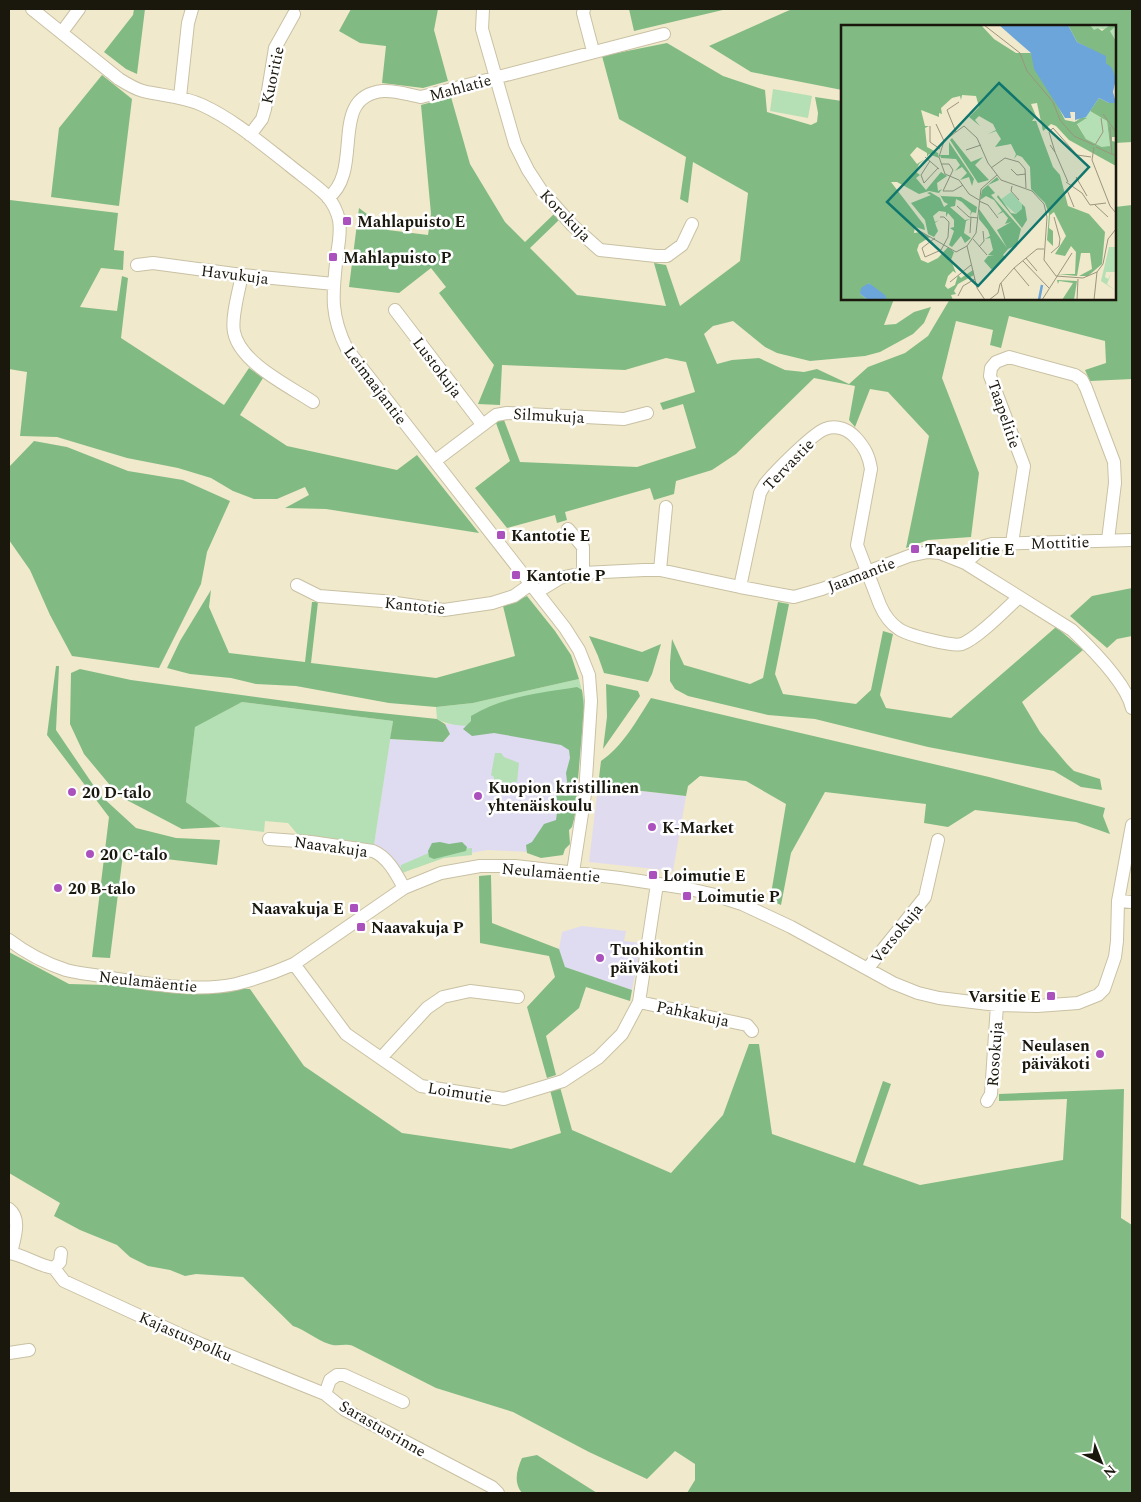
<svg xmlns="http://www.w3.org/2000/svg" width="1141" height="1502" viewBox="0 0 1141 1502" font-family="Spectral,serif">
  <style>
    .commercial { fill: #e1dbf0 }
    .education { fill: #dfdbf1 }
    .green { fill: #b5e0b5 }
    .forest { fill: #81bb83 }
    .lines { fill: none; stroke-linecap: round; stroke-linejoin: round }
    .minor-casing { stroke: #c9c1a4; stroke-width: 14 }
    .minor { stroke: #fff; stroke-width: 12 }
    .poi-dot { fill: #ab51bd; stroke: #fff; stroke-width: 2 }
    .labels { text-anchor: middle; stroke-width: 5; stroke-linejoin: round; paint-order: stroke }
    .street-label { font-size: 16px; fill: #1a170d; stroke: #fff }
    .poi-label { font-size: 16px; font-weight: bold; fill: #1a170d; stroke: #fff; text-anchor: start }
    .inset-river { fill: none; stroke: #6ba5da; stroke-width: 2.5 }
    .inset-road { fill: none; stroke: #9b957f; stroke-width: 1 }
    .view { fill: #0f766e; fill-opacity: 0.15; stroke: #0f766e; stroke-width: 2.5 }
    .inset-edge { fill: none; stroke: #1a170d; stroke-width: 2.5 }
  </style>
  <rect width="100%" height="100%" fill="#f1e9cb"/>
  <!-- commercial -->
  <path class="commercial" d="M598,786L686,796L673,871L589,862Z"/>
  <!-- education -->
  <path class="education" d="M445,724L467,725L542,735L582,743L571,822L532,852L487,850L443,858L422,864L403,873L384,849L374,845L390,739L443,742L450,734Z
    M582,926L626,931L624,941L641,943L632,990L564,967L559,949L562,932Z"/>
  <!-- green -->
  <path class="green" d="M773,89L812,96L808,118L770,111Z
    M579,679L586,707L582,743C549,736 515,731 482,727C467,725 450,727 437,719L436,707L473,703Z
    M242,702L393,721L374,845L299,836L288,823L265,821L264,832L221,827L186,802L195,726Z
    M495,753H501L504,757L519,763L517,782H512C509,788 505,788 499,788L498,790L493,789L494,777L491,775Z
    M472,848V855L444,858L402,873L400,871L401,865L431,852Z"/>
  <!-- forest -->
  <path class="forest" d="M134,9H145L137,74L126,69L104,52L133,15Z
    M351,9H438L434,30L448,81L423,88L382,83L386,46L360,43L339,31Z
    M629,9H727L634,31Z
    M792,9H1132V142L1115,143V26H842V90L751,72L709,46Z
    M667,43L723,76L765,90L767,112L811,125L817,122L818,113L815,97L842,101V299H894L884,325L896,324L914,312L931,307L924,323L913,334L880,352L865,356L810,361L777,353L765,347L733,321L713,326L704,334L717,364L732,360L759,358L785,370L804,372L817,369L849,384L868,367L905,353L928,336L950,299H1115V207L1132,205V379L1090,381L1085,370L1106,363L1105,341L1009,316L1001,348L990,345L993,330L956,321L942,378L979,473L971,537L928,540L906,548L929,436L888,392L870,389L855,427L849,420L855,386L814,378L736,454L712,470L676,481L674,494L654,500L650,488L565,512L567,520L557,523L555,515L507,528L475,488L510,461L496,423L500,420H504L520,462L637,467L696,448L683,404L663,410L660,403L695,392L686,362L666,358L625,370L502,365L500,405L478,404L494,365L439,293L446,287L431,268L399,293L349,287L359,208L388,230L428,235L431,214L421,105L451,97L470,164L505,222L525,242L554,214L559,220L530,248L577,295L666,306L654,263L666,265L680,306L740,261L748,193L693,162L688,203L680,199L686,157L619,119L602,56Z
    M102,75L132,99L119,206L51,197L59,128Z
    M10,200L118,213L114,250L124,251L123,270L101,268L80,307L117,311L122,276L128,278L121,338L224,405L249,368L263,378L240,415L287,446L397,470L417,455L479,533L326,509L285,508L309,495L305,487L277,499H254L233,491L211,478L178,468L127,458L57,437L20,436L27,372L9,369V212Z
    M34,441L67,447L128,471L183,480L230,501L207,552L201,584L159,668L72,656L50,615L30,570L9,540V467Z
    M1132,588V636L1117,639L1107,648L1070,616L1092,596Z
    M211,590L209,607L229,653L305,662L312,602H318L311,663L436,678L515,656L503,606L527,596L555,631L571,655L579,679L473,703L436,707L389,703L296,686L256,684L231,678L190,674L167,668L180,641Z
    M778,602L789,604L775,674L783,694L856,704L871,690L883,631L893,634L880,695L886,708L951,718L1056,627L1083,650L1022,702L1040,732L1067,764L1074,771L1100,779L1102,790L1081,787L1054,771L928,747L815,719L768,715L688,696L675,689L670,681V662L672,639L684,665L750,684L763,678Z
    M589,636L642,652L661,644L652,674L648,682L604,673L598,656Z
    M56,666H59L56,730L100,795L136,828L176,838L220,840L217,865L123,854L110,958L92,957L109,817L47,735Z
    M80,669L131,680L352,710L437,719L445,724L450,734L443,742L390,739L393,721L242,702L195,727L186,802L221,827L182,829L119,796L84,754L70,724L71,673Z
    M606,684L638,691L640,696L603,749L607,717Z
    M577,687L582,690L584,708L575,815L572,827L569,830L570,844L565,849L563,855L541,858L527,853L526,845L532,842L544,824L556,820L558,805L556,794L568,789L566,773L570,758L569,750L561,745L494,733L472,736L463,729L471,721V716C504,696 540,693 577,687Z
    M651,698L989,777L1105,808L1103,816L1110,834L1076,822L975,810L948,827L924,823L926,804L825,792L791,853L781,905L770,900L786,804L746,781L700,776L688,786L686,796L598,786L601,761C623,746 637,720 651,698Z
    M440,842L449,844L462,842L467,847L466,851L434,859L429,857L428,851L432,843Z
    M491,875L492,923L559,949L565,967L632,990L630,1001L586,987L579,1008L546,1036L556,1075L547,1078L527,1007L555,977L549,956L480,943L479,876Z
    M9,952L69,984L250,989L304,1066L402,1133L511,1149L561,1133L550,1090L560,1087L572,1130L671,1173L723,1115L749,1044H759L772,1134L855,1163L883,1081L891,1084L863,1165L920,1185L1063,1160L1067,1099L999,1101V1094L1124,1089L1121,1218L1132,1225V1493H687L695,1480V1464L675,1451L647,1479L589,1452L513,1412L436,1388L353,1346C345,1343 337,1347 329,1344C316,1340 306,1330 293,1326L243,1277L196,1274L185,1276L170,1270L148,1266L130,1257L117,1245L80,1230L54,1216L60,1203L9,1173Z
    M537,1455L597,1493H522C513,1482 517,1470 522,1458Z"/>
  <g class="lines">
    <!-- minor casing -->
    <g class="minor-casing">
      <path id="minor" d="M32,9L119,79C127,84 135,89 143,91C163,96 183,96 202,105C233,119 262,144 289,165C301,175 316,185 327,196C333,203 337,211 339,220C341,231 339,243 337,254C333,292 329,313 347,349L565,628L579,650L589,675L591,701L585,794L573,872
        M483,9L482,29L515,144L528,170L541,190L572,225L600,250L656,256H667L682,245L692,224
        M584,9L583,13L593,51
        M62,32L79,9
        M180,97L188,23L192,9
        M250,135L262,119L265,109L275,48L294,14
        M328,198C365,170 327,96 383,91C396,90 409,95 421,97L664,34
        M137,265L153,263L242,275L334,284
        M242,275C239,290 231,318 234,332C240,363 289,386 313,402
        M395,310L482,424
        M435,461L496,415L507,413L624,419L647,413
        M568,529L583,547V573
        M1012,543L1024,466L990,376L991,368L996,362L1009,357L1075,375L1082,380L1086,388L1114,462L1115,483L1108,540
        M965,563L985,546L992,544L1132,540
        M660,570L666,507
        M297,585L319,596L382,601L444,610L492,603L514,596L531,584
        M740,587L760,493L765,484C775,472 812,434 825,429C837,424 849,430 856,438C865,448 869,456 871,469L857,545L880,605C884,614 891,624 899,629C907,635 953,647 962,644C978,638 1006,609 1019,597
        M537,592L560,578L583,573L644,570H660L740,587L794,597L822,589L909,556L928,552L940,553L965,563L1072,630C1091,648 1126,683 1132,708
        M269,839L311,842L373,851C388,857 397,875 404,888
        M1118,901L1132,902
        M9,940C26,953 45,963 66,970C77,973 89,974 100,976C141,983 195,993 236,984C256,979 276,972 294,964L404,888L441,873L480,866H515L620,878L685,888L711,894L742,904L791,927L893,983L918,993L939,998L997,1005L1037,1006L1078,1003L1098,995L1104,989L1115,957L1117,941L1118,901L1132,825
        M294,964L346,1034L421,1086L504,1099L563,1081L598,1058L622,1034L639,1002L657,884
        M868,968L925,897L938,840
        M639,1002L747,1025L752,1031
        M381,1058L427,1008L443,997L470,991L518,997
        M987,1101L991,1094L997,1005
        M9,1209C22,1219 14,1239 11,1253
        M9,1253C25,1255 38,1266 54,1268L60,1262L61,1253
        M54,1268L64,1281L201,1344L325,1394
        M9,1353L29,1350
        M403,1402L344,1375H337L330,1380L325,1394L345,1410L492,1487L498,1493"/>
    </g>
    <!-- minor -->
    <use href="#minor" class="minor"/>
  </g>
  <!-- markers -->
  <g class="poi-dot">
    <rect x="342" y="216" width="10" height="10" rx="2.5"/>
    <rect x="328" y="252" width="10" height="10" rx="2.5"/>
    <rect x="496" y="530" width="10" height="10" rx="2.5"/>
    <rect x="910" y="544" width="10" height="10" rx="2.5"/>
    <rect x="511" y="570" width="10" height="10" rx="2.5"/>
    <circle cx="72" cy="792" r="5"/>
    <circle cx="478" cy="796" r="5"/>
    <circle cx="652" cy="827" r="5"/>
    <circle cx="90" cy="854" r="5"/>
    <rect x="648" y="870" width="10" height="10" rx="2.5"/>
    <circle cx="58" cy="888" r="5"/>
    <rect x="682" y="891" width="10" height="10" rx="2.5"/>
    <rect x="349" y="903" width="10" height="10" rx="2.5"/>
    <rect x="356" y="922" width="10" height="10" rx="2.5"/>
    <circle cx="600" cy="958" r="5"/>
    <rect x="1046" y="991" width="10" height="10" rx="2.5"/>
    <circle cx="1100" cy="1054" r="5"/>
  </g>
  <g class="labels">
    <!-- street labels -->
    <g class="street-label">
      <text transform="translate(272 75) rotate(-78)" y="6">Kuoritie</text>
      <text transform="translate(460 87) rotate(-15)" y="6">Mahlatie</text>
      <text transform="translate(566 215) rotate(46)" y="6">Korokuja</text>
      <text transform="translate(235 274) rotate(7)" y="6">Havukuja</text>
      <text transform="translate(438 367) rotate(53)" y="6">Lustokuja</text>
      <text transform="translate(376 385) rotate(53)" y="6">Leimaajantie</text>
      <text transform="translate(1005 414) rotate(71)" y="6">Taapelitie</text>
      <text transform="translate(549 415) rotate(3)" y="6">Silmukuja</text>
      <text transform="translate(788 464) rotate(-46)" y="6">Tervastie</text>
      <text transform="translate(1060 542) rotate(-2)" y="6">Mottitie</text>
      <text transform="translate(861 574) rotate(-21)" y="6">Jaamantie</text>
      <text transform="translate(415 605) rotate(6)" y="6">Kantotie</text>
      <text transform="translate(331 846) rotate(8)" y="6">Naavakuja</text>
      <text transform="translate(551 872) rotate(5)" y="6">Neulamäentie</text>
      <text transform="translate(896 933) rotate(-51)" y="6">Versokuja</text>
      <text transform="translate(148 981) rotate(6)" y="6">Neulamäentie</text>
      <text transform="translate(693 1013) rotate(12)" y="6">Pahkakuja</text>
      <text transform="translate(994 1054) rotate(-86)" y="6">Rosokuja</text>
      <text transform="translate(460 1092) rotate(9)" y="6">Loimutie</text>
      <text transform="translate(186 1336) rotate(24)" y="6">Kajastuspolku</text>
      <text transform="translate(383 1428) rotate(30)" y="6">Sarastusrinne</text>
    </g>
    <!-- poi labels -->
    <g class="poi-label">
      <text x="357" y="227">Mahlapuisto E</text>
      <text x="343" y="263">Mahlapuisto P</text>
      <text x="511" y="541">Kantotie E</text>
      <text x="925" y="555">Taapelitie E</text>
      <text x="526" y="581">Kantotie P</text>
      <text x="488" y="793">Kuopion kristillinen<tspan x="488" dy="18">yhtenäiskoulu</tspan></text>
      <text x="82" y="798">20 D-talo</text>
      <text x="662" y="833">K-Market</text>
      <text x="100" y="860">20 C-talo</text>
      <text x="663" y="881">Loimutie E</text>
      <text x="68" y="894">20 B-talo</text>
      <text x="697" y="902">Loimutie P</text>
      <text x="344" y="914" text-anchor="end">Naavakuja E</text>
      <text x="371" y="933">Naavakuja P</text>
      <text x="610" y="955">Tuohikontin<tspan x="610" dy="18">päiväkoti</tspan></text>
      <text x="1041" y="1002" text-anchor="end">Varsitie E</text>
      <text x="1090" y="1051" text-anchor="end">Neulasen<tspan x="1090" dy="18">päiväkoti</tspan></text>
    </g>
  </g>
  <!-- overview -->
  <g transform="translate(841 25)">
    <rect width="275" height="275" fill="#f1e9cb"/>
    <path d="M249,0L274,2L275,16L269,6L257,3L253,6ZM249,86L266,96L269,122H261L245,114L236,98L245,94L235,92ZM170,167L181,179L182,184L175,189L159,175ZM268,222H275V247H265L264,252L267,254L270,249L266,259L275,266L260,256Z" fill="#b5e0b5"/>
    <path d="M0,0H140L153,14L175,28H190L224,95L234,97L241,92L246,93L236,99L245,114L261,122L269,121L266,96L249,86L258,73L268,78H275V112H271V116L275,117V141L228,115L215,101L210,99L202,106L196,78L190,79L195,91L191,96H195L212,142L219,150L227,181L248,189L264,207L261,239L247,251H238L251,244L249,228H240L236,251L217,249H234L235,227L230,221L224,231L214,229L225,211L213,187L209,190L208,203L212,206V221L206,215L208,189L204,178L190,164L189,142L181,132L176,130L173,134L175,129L170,119L154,122L160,114L155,106L147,109L155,105L152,99L138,91L134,95L139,101L128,92L138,82L135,71L121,70L120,75L119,71L111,73L100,83L101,89L98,88V92L80,85L84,101H88L84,103L86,122L97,128L98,133L88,129L86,132V128L76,122L69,130L76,139L84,134L78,139L75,147L79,150L75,153L85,165L100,147L106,151L96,158L97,166L101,164L98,168L100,171L120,172L136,182L135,188L131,187L129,191L130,186L121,177L115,174L114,181L109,182L124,195L129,194L125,196L123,208L130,213L124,218L120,211L111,222L108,220L113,206L109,203L113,202V195L107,188L105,192V187L98,186L92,191L94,197L98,195L94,198L97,206L93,212L87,209L84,195L70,178L90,170L86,168L89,167L99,173L103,182L107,179L103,177L98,168L88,166L78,169L56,157H50L83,200L84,205L74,202L73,208L80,207L89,212L78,219L76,225L80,235L87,238L97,233L107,222L113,227L110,235L115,248L112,246L107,251L104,261L107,264L114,260L117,250L120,253L132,245L133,250L117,259L113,266L115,269L110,270L112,275H46L28,258L19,269L27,275H0ZM227,0H249L253,5L257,3L261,6L269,0L275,1L269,6L275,16V54L265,38V32L236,17ZM111,113L130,137L142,132L134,140L148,155L137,158L109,115ZM108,117L133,154L131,161L128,152L119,155L126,148L121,142L114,146L119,140L115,134L100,133L99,130H108ZM156,152L158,155L147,160L154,168L150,170L180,204L176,220L167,224L162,230L165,233L151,245L143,236L147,231H153L147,230L152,225L149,213L144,214L149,211L147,205L138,194V184L166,223L156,205L170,197L164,199L167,193L162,187L156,190L161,186L153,175L145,171L139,175L141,165ZM157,170L170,188L175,189L181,184V179L184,182L186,195L181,203L156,172ZM216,255L236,256L233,275H221L232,258L218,256L217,259Z" fill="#81bb83"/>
    <path d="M158,0H227L236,17L265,31V38L271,43L275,54L272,67L275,78H268L258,73L245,92L234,95L235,99L234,97V87H229L230,93H224L193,44L190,28ZM28,258L44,270L46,275H27L19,269L20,263Z" fill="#6ba5da"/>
    <path class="inset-river" d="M198,275L201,260"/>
    <path class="inset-road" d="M143,0L179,28L186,46L212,77L219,95L233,111L253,120M262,89L275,107M95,99L103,116M89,101V117L99,124M269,102L271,130M115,107L106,85L118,77M209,120L214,127L208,107L212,103L236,130L250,132M254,120L262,107L260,93M253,122L251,135L269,181L275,188M255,122L275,131M125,125L140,120M214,127L227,157M84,132L98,144M89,136L80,150L83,158L97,143M100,139H108L112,145L102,166H112L122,160M150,143L164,133L178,137L184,144L185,163M170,144L176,150L185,149M235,152L246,171M225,157L241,168L249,180L265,178M171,161L170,166L178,175M229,161L226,165L233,182M138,175L128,169L118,155L104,149L98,132L103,116L123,101L136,113L147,138L160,155L191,166L203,179L206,192L203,235L215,251L242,253L256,247L262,239L267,214L275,204M138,176L147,180L157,193M254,180L267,192M116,181L128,192L137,193M72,202L115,227L126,221M129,208L130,192M94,213L81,223L84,232L100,225L107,212L108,197L103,192H99M132,214L146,230M138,222L143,216L142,206M210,228L218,221L219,214L213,192M185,233L196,246M182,236L208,263M173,243L188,261M109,257L130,240M160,258L164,275M117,271L122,261L134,254M144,275L136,263L126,221L135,208L140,164L156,150M148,275L157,268L159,259L173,243L196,224H203M201,275L231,228M236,275L237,254M253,275L256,247"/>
    <path class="view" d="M158,58L248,142L137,261L46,177Z"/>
    <rect width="275" height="275" class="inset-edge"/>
  </g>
  <!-- border -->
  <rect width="1141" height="1502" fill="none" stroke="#1a170d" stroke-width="20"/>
  <!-- north arrow -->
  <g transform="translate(1101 1462) rotate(137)" stroke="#ffffff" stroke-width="4" paint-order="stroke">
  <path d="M0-4L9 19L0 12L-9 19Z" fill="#1a170d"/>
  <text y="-8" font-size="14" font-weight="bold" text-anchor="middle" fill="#1a170d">N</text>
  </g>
</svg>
